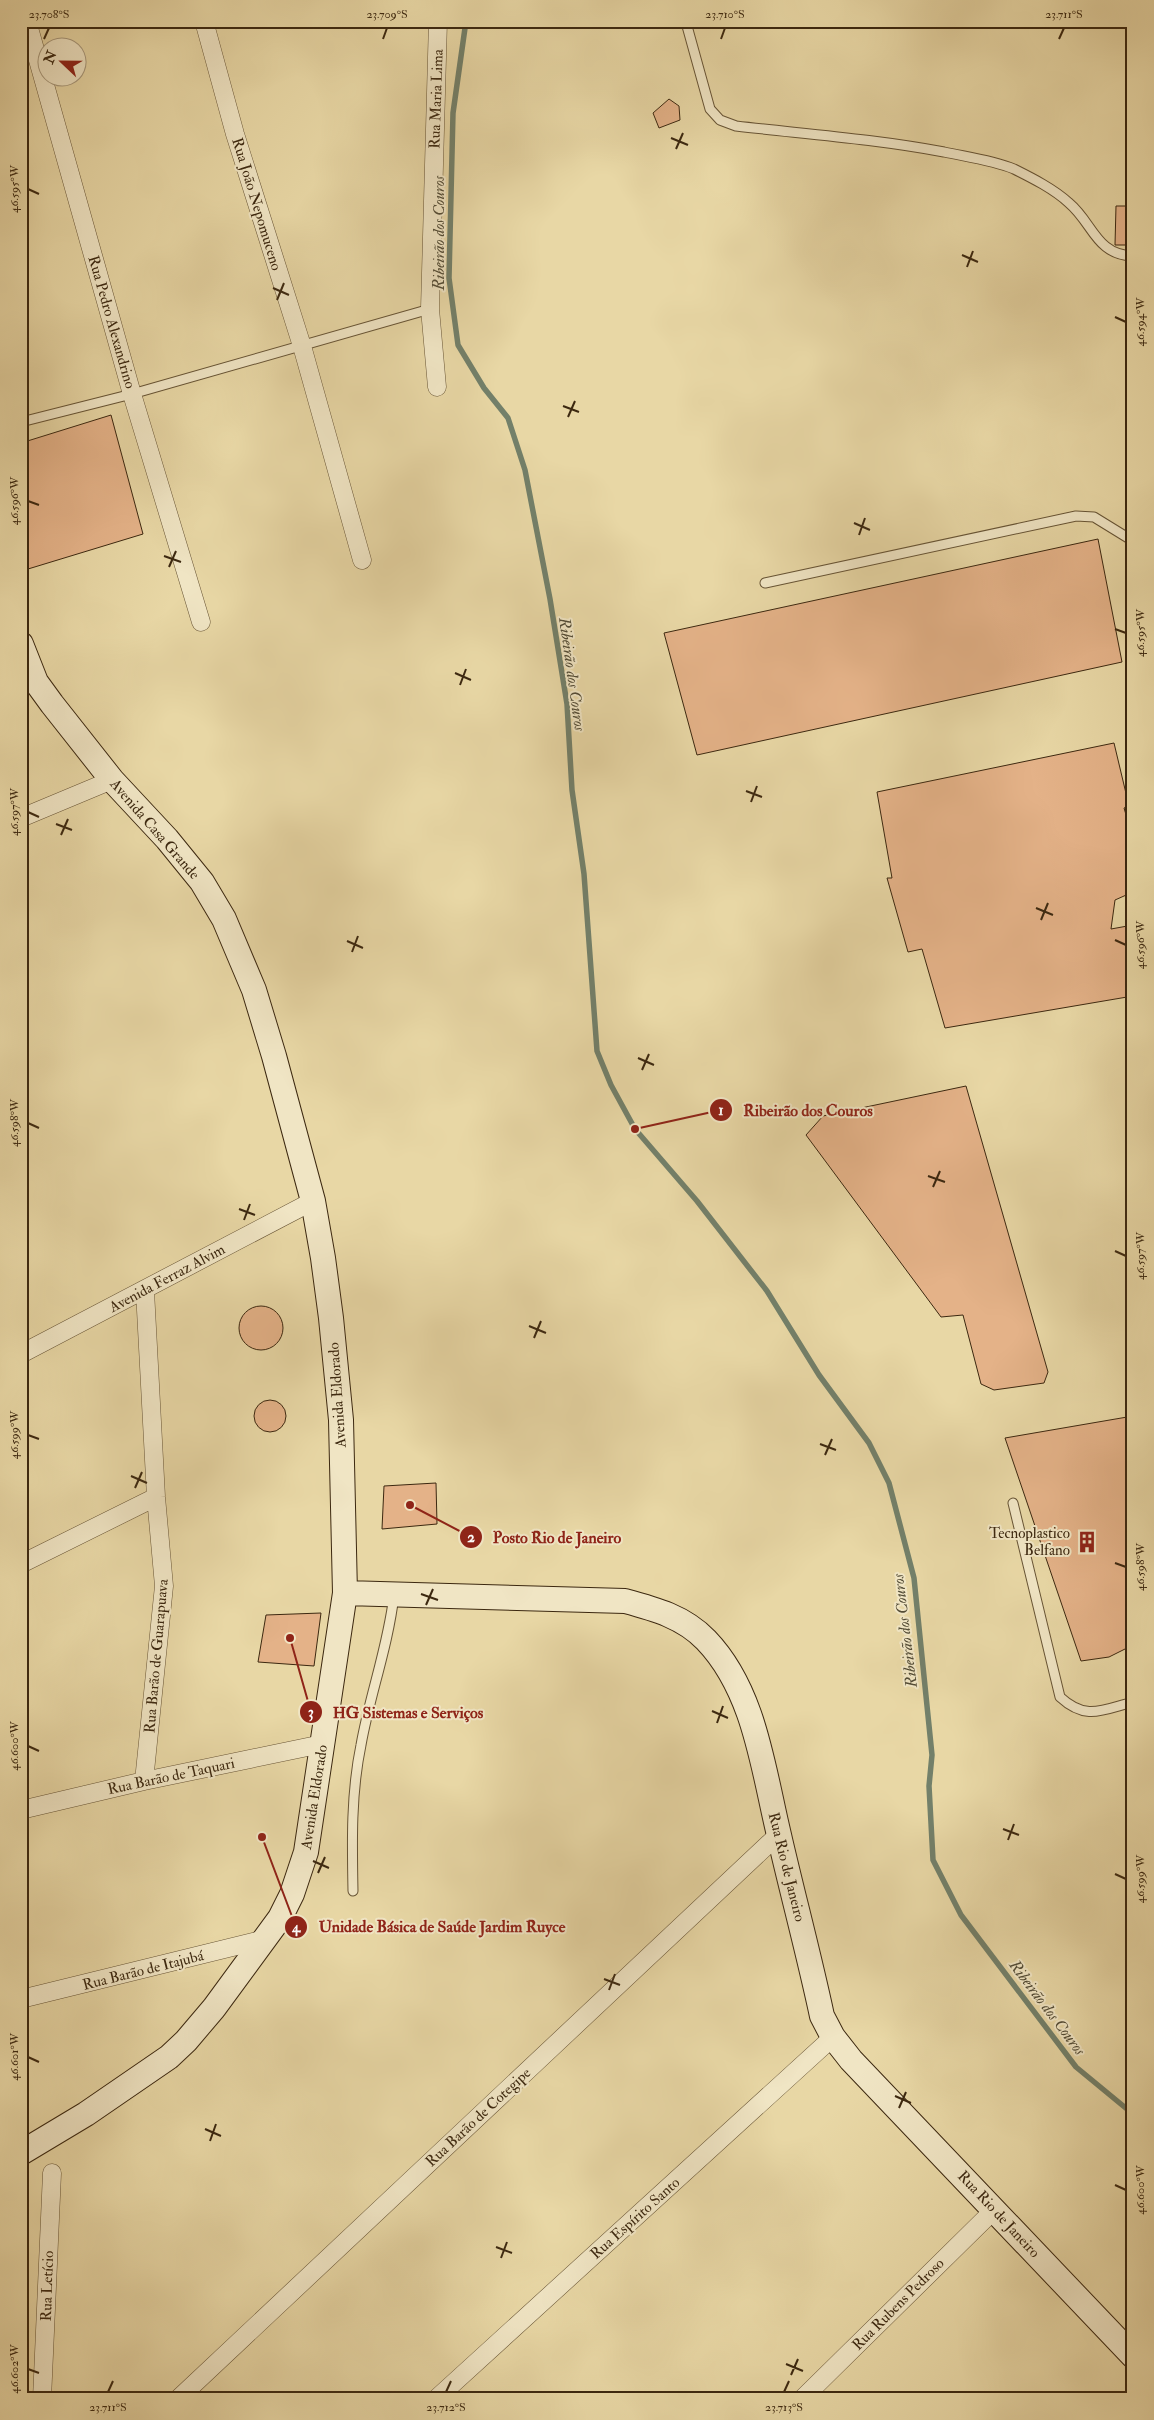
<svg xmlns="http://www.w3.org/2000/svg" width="1154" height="2420" viewBox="0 0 1154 2420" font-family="'IM FELL Double Pica',serif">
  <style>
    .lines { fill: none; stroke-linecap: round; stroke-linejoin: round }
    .stream { stroke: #73806a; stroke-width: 5.5 }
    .building { fill: #e4b288; stroke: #3c2810 }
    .lane-casing { stroke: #675435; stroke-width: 11 }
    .street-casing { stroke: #675435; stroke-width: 19 }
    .secondary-casing { stroke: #3c2810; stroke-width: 26 }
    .lane { stroke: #f0e5c4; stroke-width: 9 }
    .street { stroke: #f0e5c4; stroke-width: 18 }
    .secondary { stroke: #f0e5c4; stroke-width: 24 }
    .ticks { fill: none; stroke: #3c2810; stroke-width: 2 }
    .labels { text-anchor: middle; stroke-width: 4; stroke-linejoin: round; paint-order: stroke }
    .street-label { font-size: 15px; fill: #3c2810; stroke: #f0e5c4 }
    .poi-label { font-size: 15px; fill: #3c2810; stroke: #f0e5c4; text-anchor: end }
    .water-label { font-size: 16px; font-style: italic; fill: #534c36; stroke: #f0e5c4 }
    .leader { fill: none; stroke: #8f2418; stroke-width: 2 }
    .callout-dot { fill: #8f2418; stroke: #f0e5c4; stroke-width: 2 }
    .mark-label { font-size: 15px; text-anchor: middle; font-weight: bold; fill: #fff }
    .callout-label { font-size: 16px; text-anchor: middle; font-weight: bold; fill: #8f2418; stroke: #f0e5c4; stroke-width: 4; stroke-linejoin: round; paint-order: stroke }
    .neatline { fill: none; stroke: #3c2810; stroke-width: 2 }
    .ticks-label { font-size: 12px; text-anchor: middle; fill: #3c2810 }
  </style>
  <rect width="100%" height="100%" fill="#e8d7a5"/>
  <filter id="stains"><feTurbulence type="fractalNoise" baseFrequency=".004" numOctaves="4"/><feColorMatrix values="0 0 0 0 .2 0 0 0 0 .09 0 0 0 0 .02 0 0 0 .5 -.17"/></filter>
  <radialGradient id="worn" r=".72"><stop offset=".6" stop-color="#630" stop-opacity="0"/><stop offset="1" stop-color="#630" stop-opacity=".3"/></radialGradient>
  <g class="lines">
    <!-- stream -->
    <path class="stream" d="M466,21L453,113L449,278L458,345L484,388L508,418L525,470L550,599L567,704L572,790L584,874L597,1051L611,1085L635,1129L697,1201L767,1291L819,1375L869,1443L889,1483L914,1578L932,1755L929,1786L933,1860L961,1915L1076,2067L1133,2114"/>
  </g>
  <!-- building -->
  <path class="building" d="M669,99L679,106L680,120L659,128L653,113Z
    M1116,206H1133V245H1115Z
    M111,415L143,534L28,569L21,542V443Z
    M1098,539L1122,662L697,755L664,633Z
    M1114,743L1129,806L1124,808L1133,838V892L1115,900L1111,929L1133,925V996L945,1028L922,949L908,952L887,878H892L877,792Z
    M966,1086L1048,1372L1044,1383L994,1390L981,1384L963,1315L941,1317L806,1135L823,1116Z
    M239 1328a22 22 0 1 1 44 0a22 22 0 1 1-44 0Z
    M254 1416a16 16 0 1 1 32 0a16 16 0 1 1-32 0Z
    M1133,1416V1645L1109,1657L1081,1661L1005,1438Z
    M436,1483L437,1524L382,1529L384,1486Z
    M321,1613L314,1666L258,1662L266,1615Z"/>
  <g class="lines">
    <!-- lane casing -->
    <g class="lane-casing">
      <path id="lane" d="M687,26L710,109L720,120L736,126C805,134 875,139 944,152C967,157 992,160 1014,169C1032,178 1054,189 1069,203C1093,223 1096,255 1133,256
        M21,422L132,394L430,309
        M765,583L1076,516L1094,517L1133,541
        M1013,1503L1060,1697C1086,1721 1102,1710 1133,1702
        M353,1891C352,1842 351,1793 361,1745C370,1694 388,1647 394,1595"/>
    </g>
    <!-- street casing -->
    <g class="street-casing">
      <path id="street" d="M27,21L132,394L201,622
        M204,21L235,134L302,346L362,560
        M437,387L430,309L438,21
        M21,818L112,780
        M21,1354L313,1201
        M21,1564L156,1497
        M144,1781L164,1586L156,1497L145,1291
        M21,1810L144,1781L322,1744
        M21,1999L265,1939
        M42,2399L52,2173
        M178,2399L778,1835
        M436,2399L833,2037
        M802,2399L995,2209"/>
    </g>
    <!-- secondary casing -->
    <g class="secondary-casing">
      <path id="secondary" d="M21,644L36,682L52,704L112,780L167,839L202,882L224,919L254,990L274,1056L313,1201L323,1258L331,1318L341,1420L345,1593L306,1852L292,1894L280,1918L214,2008L186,2041L169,2057L86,2114L21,2153
        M345,1593L625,1601C655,1609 684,1617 706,1640C755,1691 763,1769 779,1835C793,1896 809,1955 822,2016L833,2037L851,2060L1133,2356"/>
    </g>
    <!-- lane -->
    <use href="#lane" class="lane"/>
    <!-- street -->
    <use href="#street" class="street"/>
    <!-- secondary -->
    <use href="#secondary" class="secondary"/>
  </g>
  <!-- ticks -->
  <path class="ticks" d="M44,39L49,28M383,39L387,28M721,39L725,28M1059,39L1064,28M671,138L688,145M676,149L683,133M28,189L39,194M962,255L978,262M967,267L973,251M273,288L289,295M277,300L284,283M1115,317L1126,322M563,406L579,412M568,417L575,401M28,501L39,505M854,523L870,530M859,535L865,518M164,556L181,562M169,567L176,551M1115,629L1126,633M455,673L471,680M460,685L466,669M746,791L762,797M751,802L757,786M28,812L39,817M56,824L72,830M61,835L68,819M1036,908L1053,915M1041,920L1048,903M1115,940L1126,945M347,941L363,948M352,952L358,936M638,1058L654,1065M642,1070L649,1054M28,1123L39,1128M928,1176L945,1182M933,1187L940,1171M239,1209L255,1215M244,1220L250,1204M1115,1251L1126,1256M529,1326L546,1333M534,1338L541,1321M28,1435L39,1439M820,1444L836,1450M825,1455L832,1439M131,1476L147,1483M135,1488L142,1472M1115,1563L1126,1567M421,1594L438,1600M426,1605L433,1589M712,1711L728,1718M717,1723L723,1706M28,1746L39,1751M1003,1829L1019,1835M1008,1840L1014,1824M313,1861L329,1868M318,1873L325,1857M1115,1874L1126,1879M604,1979L620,1985M609,1990L615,1974M28,2057L39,2062M895,2096L911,2103M899,2108L906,2092M205,2129L221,2136M210,2141L216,2124M1115,2185L1126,2190M496,2247L512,2253M501,2258L507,2242M786,2364L803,2371M28,2369L39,2373M791,2375L798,2359M108,2392L113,2381M446,2392L451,2381M784,2392L789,2381"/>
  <!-- icons -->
  <defs>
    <g id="building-bare" transform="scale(1.725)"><path d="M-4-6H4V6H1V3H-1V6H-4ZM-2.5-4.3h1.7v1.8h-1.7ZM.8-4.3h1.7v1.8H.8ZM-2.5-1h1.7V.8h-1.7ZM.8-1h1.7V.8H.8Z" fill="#8f2418" stroke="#f0e5c4" stroke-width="2.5" paint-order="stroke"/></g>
  </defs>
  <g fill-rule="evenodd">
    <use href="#building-bare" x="1087" y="1542"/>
  </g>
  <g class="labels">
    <!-- street labels -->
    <g class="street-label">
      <text transform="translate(436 99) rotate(-88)" y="5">Rua Maria Lima</text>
      <text transform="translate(257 204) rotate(73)" y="5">Rua João Nepomuceno</text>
      <text transform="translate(112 322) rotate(74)" y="5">Rua Pedro Alexandrino</text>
      <text transform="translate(155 829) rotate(49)" y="5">Avenida Casa Grande</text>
      <text transform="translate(167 1278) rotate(-28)" y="5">Avenida Ferraz Alvim</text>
      <text transform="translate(337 1395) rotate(-94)" y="5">Avenida Eldorado</text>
      <text transform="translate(156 1656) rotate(-85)" y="5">Rua Barão de Guarapuava</text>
      <text transform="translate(171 1776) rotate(-12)" y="5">Rua Barão de Taquari</text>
      <text transform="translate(314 1797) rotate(-81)" y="5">Avenida Eldorado</text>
      <text transform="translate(787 1867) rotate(76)" y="5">Rua Rio de Janeiro</text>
      <text transform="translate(143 1970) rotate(-14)" y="5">Rua Barão de Itajubá</text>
      <text transform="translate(478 2117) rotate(-43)" y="5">Rua Barão de Cotegipe</text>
      <text transform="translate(999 2214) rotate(47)" y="5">Rua Rio de Janeiro</text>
      <text transform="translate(635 2218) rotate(-42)" y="5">Rua Espírito Santo</text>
      <text transform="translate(47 2286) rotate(-88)" y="5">Rua Letício</text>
      <text transform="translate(898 2304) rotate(-45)" y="5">Rua Rubens Pedroso</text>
    </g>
    <!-- poi labels -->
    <g class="poi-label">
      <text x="1070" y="1538">Tecnoplastico<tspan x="1070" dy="17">Belfano</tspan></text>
    </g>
    <!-- water labels -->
    <g class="water-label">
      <text transform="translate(438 233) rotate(-90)" y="6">Ribeirão dos Couros</text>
      <text transform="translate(573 674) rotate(82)" y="6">Ribeirão dos Couros</text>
      <text transform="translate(904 1631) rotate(-97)" y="6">Ribeirão dos Couros</text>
      <text transform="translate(1048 2007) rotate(53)" y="6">Ribeirão dos Couros</text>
    </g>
  </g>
  <!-- callouts -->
  <path class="leader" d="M635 1129L721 1110M410 1505L471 1537M290 1638L311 1712M262 1837L296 1927"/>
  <g class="callout-dot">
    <circle cx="635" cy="1129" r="5"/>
    <circle cx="410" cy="1505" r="5"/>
    <circle cx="290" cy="1638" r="5"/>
    <circle cx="262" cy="1837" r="5"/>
    <circle cx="721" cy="1110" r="12"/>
    <circle cx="471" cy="1537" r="12"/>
    <circle cx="311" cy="1712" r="12"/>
    <circle cx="296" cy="1927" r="12"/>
  </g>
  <g class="mark-label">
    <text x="721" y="1115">1</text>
    <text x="471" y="1542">2</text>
    <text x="311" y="1717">3</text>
    <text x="296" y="1932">4</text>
  </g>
  <g class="callout-label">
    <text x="808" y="1116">Ribeirão dos Couros</text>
    <text x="557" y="1543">Posto Rio de Janeiro</text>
    <text x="408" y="1718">HG Sistemas e Serviços</text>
    <text x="442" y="1932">Unidade Básica de Saúde Jardim Ruyce</text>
  </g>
  <!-- margin -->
  <rect width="1154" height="2420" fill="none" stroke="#e8d7a5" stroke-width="55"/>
  <!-- north arrow -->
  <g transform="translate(62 62) rotate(292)"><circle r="24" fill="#f0e5c4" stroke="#a8997c"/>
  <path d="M0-4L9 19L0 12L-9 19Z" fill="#8f2418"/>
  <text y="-8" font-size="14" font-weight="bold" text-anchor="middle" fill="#3c2810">N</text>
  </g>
  <rect x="28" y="28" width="1098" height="2364" class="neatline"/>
  <g class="ticks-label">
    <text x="49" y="18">23.708°S</text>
    <text x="387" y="18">23.709°S</text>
    <text x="725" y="18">23.710°S</text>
    <text x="1064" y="18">23.711°S</text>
    <text transform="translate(14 189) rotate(-90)" y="4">46.595°W</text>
    <text transform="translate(1140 322) rotate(-90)" y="4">46.594°W</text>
    <text transform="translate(14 501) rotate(-90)" y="4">46.596°W</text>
    <text transform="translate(1140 633) rotate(-90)" y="4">46.595°W</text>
    <text transform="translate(14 812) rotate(-90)" y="4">46.597°W</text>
    <text transform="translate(1140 945) rotate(-90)" y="4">46.596°W</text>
    <text transform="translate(14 1123) rotate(-90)" y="4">46.598°W</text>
    <text transform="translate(1140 1256) rotate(-90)" y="4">46.597°W</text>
    <text transform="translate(14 1435) rotate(-90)" y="4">46.599°W</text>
    <text transform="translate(1140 1567) rotate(-90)" y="4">46.598°W</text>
    <text transform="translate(14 1746) rotate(-90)" y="4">46.600°W</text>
    <text transform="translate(1140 1879) rotate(-90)" y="4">46.599°W</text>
    <text transform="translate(14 2057) rotate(-90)" y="4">46.601°W</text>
    <text transform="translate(1140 2190) rotate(-90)" y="4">46.600°W</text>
    <text transform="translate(14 2369) rotate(-90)" y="4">46.602°W</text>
    <text x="108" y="2411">23.711°S</text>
    <text x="446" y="2411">23.712°S</text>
    <text x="784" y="2411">23.713°S</text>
  </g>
  <rect width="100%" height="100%" filter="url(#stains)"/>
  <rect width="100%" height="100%" fill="url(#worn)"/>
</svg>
